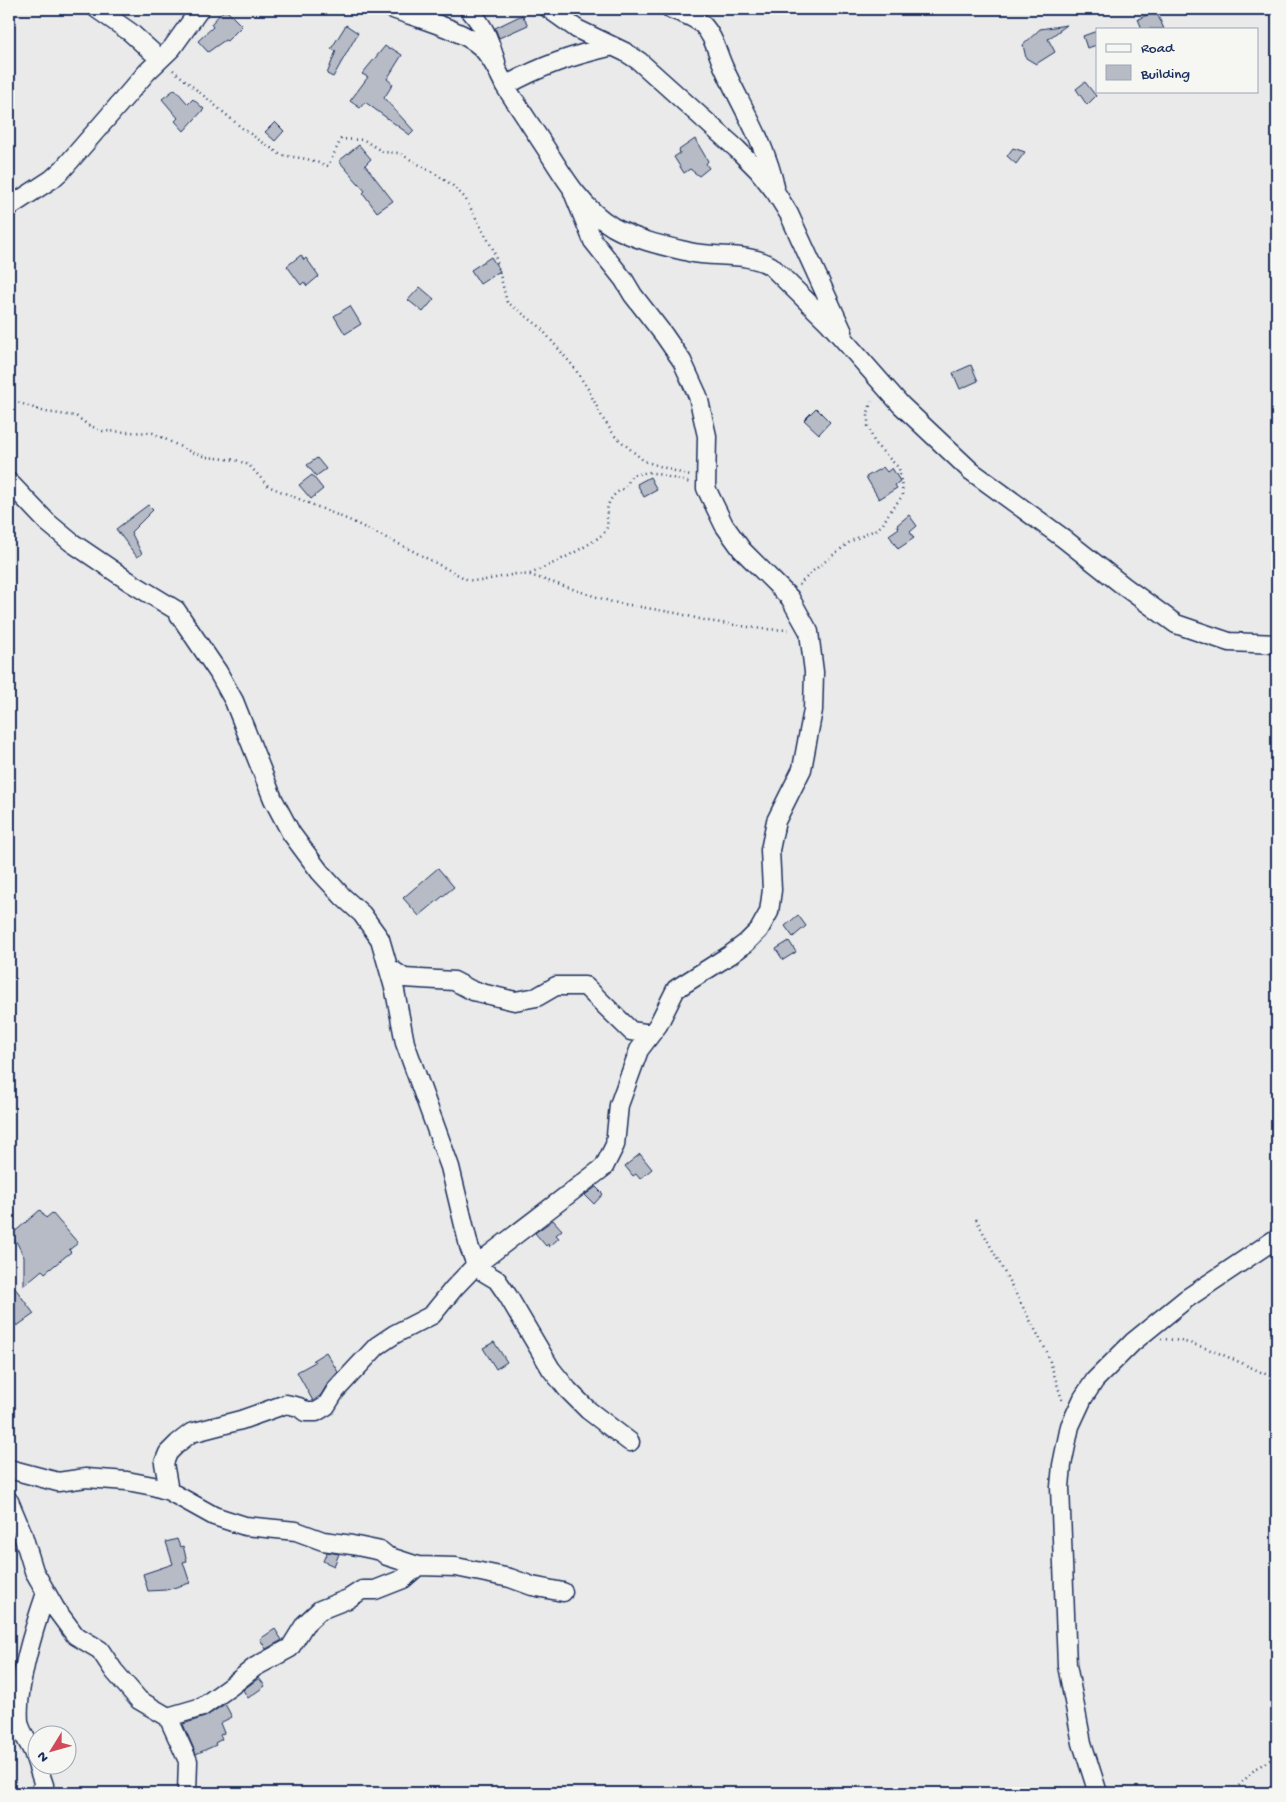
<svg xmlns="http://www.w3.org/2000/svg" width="1286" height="1802" viewBox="0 0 1286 1802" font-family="'Gochi Hand',sans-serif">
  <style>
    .building { fill: #b6bbc6; stroke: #1b2f5e }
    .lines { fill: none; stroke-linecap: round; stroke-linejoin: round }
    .minor-casing { stroke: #1b2f5e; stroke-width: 21 }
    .path { stroke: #1b2f5e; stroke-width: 2.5; stroke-dasharray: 1 4; stroke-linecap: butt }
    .minor { stroke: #f6f6f2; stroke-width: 18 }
  </style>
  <rect width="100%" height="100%" fill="#e9eae9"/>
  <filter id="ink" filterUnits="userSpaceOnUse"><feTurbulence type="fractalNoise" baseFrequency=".02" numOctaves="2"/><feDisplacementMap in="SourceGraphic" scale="10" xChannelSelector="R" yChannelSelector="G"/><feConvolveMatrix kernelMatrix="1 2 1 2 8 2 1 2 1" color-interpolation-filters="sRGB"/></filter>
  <g filter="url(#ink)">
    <!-- building -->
    <path class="building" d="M225,9L242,26L227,41L225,40L208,52L198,41L213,27L211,24Z
      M1156,11L1164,29H1142L1138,19Z
      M522,15L528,25L499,38L495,28Z
      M346,25L358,33L333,77L327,74L336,51L331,49Z
      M1067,25L1048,39L1055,52L1036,64L1026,58L1023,45L1040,29Z
      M1097,31V45L1087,48L1083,36Z
      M385,46L389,49L391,48L402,55L387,79L393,84L384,98L414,131L410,135L365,102L360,108L350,101L368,77L362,74Z
      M1085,82L1096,96L1087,105L1076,89Z
      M175,89L188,104L193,99L204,109L184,131L175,121L178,118L162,99Z
      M275,122L284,131L275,141L265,132Z
      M695,139L708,161L706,164L709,168L699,176L690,169L684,173L674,157L680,153L679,150Z
      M359,145L371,159L365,165L393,201L377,212L363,193L365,191L339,161Z
      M1013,148L1025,152L1016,164L1007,156Z
      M301,255L304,260L306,258L319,276L307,286L304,282L301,285L287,266Z
      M491,257L500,271L480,284L471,270Z
      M420,287L434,299L423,312L408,300Z
      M350,306L361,324L345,334L334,316Z
      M971,365L978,381L960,389L953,373Z
      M816,408L830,422L819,434L804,420Z
      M317,458L326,469L316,476L307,465Z
      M883,467L887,472L892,468L900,481L895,485L897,488L879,499L866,477Z
      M312,475L323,489L311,499L299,485Z
      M650,477L657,490L644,497L637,484Z
      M148,505L153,510L131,532L142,554L137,557L116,529Z
      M909,515L917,526L910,532L914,538L898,549L889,535L899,528L897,525Z
      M438,868L454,887L419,916L403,898Z
      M798,915L806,926L793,937L785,926Z
      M789,941L796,952L783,960L776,949Z
      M640,1154L652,1169L640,1179L636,1174L633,1176L625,1166Z
      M596,1187L603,1194L594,1204L585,1195Z
      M40,1210L46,1218L52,1213L78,1243L69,1250L71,1252L45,1273L42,1270L24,1285V1257L17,1243L11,1235Z
      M553,1220L562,1230L556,1235L559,1238L549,1247L548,1244L546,1246L535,1233Z
      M9,1280L34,1314L17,1326L9,1315Z
      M494,1342L507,1362L496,1369L483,1348Z
      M326,1352L338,1372L328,1383L321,1395L313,1401L297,1372L315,1362L313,1360Z
      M177,1539L180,1547L183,1546L187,1561L183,1562L190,1583L166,1590L148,1591L143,1574L173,1564L166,1542Z
      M327,1552L339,1554L334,1566L323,1561Z
      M275,1629L282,1640L266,1649L260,1639Z
      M259,1678L265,1686L248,1698L243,1690Z
      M225,1704L232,1717L220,1723L224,1733L220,1735L222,1739L215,1743L216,1745L196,1754L183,1724L205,1717Z"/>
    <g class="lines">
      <!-- minor casing -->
      <g class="minor-casing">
        <path id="minor" d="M97,9L130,32L160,59
          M393,9C417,18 463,30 481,47C491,57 499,73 505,86C519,107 533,129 547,150C565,179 583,209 613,227C636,240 664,246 689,252C715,258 748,252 771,266L829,323L901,405L971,471L1063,538L1125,587L1176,624L1229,642L1277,644
          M469,9C486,29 488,37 496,62
          M549,9L577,29L625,52L639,61L737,149L758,170L776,193L789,214L843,332
          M671,9C681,13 693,16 702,24C714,36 717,53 724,68C742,108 766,144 775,187
          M505,86C543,65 571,56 613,46
          M9,207L52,179L63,169L147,72L172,48L200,9
          M9,482L47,522L71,542L130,582L176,610L218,672L234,701L273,799L291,833L320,872L343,897L362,914L380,939L395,991L405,1043L450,1167L469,1246L476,1265L482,1271L497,1280L508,1296L551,1369L568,1390L588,1410L630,1442
          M388,967L404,978L454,981L473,991L515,1001L537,997L556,986H585L631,1031L651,1034
          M9,1469L58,1482L86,1478L127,1481L153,1486L169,1491L214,1516L245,1526L296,1531L323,1541L352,1545L381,1551L387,1556L418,1566L456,1567L510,1578L532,1586L563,1592
          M169,1491L164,1463L168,1453L178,1443L191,1433L241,1420L286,1404L299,1407L305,1412H316L326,1406L336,1390L377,1346L395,1334L432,1315L454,1288L476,1265L604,1167L615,1145L619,1105L639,1050L658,1025L676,989L730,955L746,943L759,930L769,912L772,890L770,850L776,821L802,769L813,710L814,672L809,632L790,598L742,550L724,525L706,488L707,436L698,396L682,361L664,335L633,295L624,280L593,241L573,192
          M9,1501L22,1532L34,1571L55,1608L75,1635L100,1650L114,1671L139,1700L168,1717L188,1761L187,1793
          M168,1717L202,1707L230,1687L255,1667L290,1648L305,1624L320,1610L348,1599L362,1590H375L403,1579L418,1566
          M39,1793L44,1785C40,1774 37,1763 33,1752C29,1743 20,1731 19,1721C16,1684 34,1628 46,1593
          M1098,1793L1082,1743L1067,1665L1060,1487L1062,1465L1070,1426L1083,1398L1095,1380L1133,1342L1186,1299L1277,1238"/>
      </g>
      <!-- path -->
      <path class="path" d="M173,70L242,128L281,155L307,159L328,166L341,139L364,140L383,152L399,153L439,176L452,185L465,198L494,251L507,302L539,326L573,366L588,389L603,419L615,436L644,461L690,476
        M9,399L45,412L76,416L88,425L103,431L153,433L193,453L206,457L236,460L249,465L268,486L349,520L409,549L468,580L480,581L516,574L530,575L612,602L676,613L708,621L762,629L790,630
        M530,574C546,567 598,543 606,530C609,524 606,517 607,511C608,500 615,492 625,488L632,475L650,472L691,483
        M799,585L813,571L851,541L877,529L883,524L889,513L903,495L899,468L875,444L868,426V413L872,398
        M976,1219L1047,1352L1063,1403
        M1161,1339C1198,1339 1243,1365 1277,1379
        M1232,1793L1256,1768L1277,1756"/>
      <!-- minor -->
      <use href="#minor" class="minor"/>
    </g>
  </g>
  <!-- margin -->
  <rect width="1286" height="1802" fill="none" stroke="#f6f6f2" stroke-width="30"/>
  <rect x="15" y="15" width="1256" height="1772" fill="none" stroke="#1b2f5e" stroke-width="2" filter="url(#ink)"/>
  <!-- legend -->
  <rect x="1096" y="28" width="162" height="65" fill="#f6f6f2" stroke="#9ea6b7"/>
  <rect x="1106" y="44" width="25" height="8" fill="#f6f6f2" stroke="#9ea6b7"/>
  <text x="1141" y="52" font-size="15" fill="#1b2f5e">Road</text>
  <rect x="1106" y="65" width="25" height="15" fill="#b6bbc6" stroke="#9ea6b7"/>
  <text x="1141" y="78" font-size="15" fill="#1b2f5e">Building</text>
  <!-- north arrow -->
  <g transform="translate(52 1750) rotate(233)"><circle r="24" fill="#f6f6f2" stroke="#9ea6b7"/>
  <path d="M0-4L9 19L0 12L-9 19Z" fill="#d1495b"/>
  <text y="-8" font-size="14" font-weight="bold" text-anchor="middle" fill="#1b2f5e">N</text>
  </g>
</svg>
